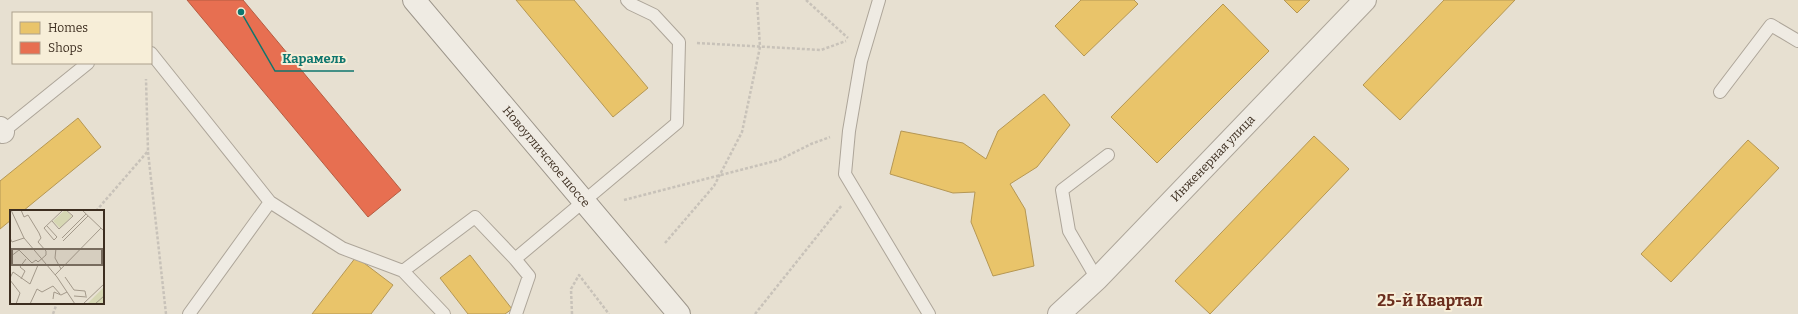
<svg xmlns="http://www.w3.org/2000/svg" width="1798" height="314" viewBox="0 0 1798 314" font-family="Bitter,serif">
  <style>
    .homes { fill: #e9c46a; stroke: #b59754 }
    .shops { fill: #e76f51; stroke: #b45c42 }
    .lines { fill: none; stroke-linecap: round; stroke-linejoin: round }
    .lane-casing { stroke: #ada599; stroke-width: 14 }
    .street-casing { stroke: #ada599; stroke-width: 24 }
    .secondary-casing { stroke: #9c958a; stroke-width: 24 }
    .path { stroke: #c8c2b9; stroke-width: 2.5; stroke-dasharray: 3 2; stroke-linecap: butt }
    .lane { stroke: #efebe3; stroke-width: 12 }
    .street { stroke: #efebe3; stroke-width: 22 }
    .secondary { stroke: #efebe3; stroke-width: 22 }
    .labels { text-anchor: middle; stroke-width: 4; stroke-linejoin: round; paint-order: stroke }
    .street-label { font-size: 12px; fill: #3d2e20; stroke: #f7eed8 }
    .district-label { font-size: 16px; font-weight: bold; fill: #6b2e1e; stroke: #f7eed8 }
    .inset-road { fill: none; stroke: #a3998a; stroke-width: 1 }
    .view { fill: #786c5e; fill-opacity: 0.15; stroke: #786c5e; stroke-width: 2 }
    .inset-edge { fill: none; stroke: #3d2e20; stroke-width: 2 }
    .leader { fill: none; stroke: #0f766e; stroke-width: 1.5 }
    .callout-dot { fill: #0f766e; stroke: #f7eed8; stroke-width: 1.5 }
    .callout-label { font-size: 13px; text-anchor: middle; font-weight: bold; fill: #0f766e; stroke: #f7eed8; stroke-width: 4; stroke-linejoin: round; paint-order: stroke }
  </style>
  <rect width="100%" height="100%" fill="#e7e0d1"/>
  <!-- homes -->
  <path class="homes" d="M516,0H574L648,88L613,117Z
    M1081,0H1134L1138,4L1084,56L1055,26Z
    M1284,0H1310L1297,13Z
    M1444,0H1515L1400,120L1363,85Z
    M1223,4L1269,51L1157,163L1111,117Z
    M1044,94L1070,125L1037,167L1010,184L1025,209L1034,266L993,276L971,222L975,192L953,193L890,174L901,131L963,143L986,159L998,131Z
    M78,118L101,147L23,211H11V220L0,229V181Z
    M1314,136L1349,169L1210,314L1175,281Z
    M1748,140L1779,168L1671,282L1641,254Z
    M470,255L512,309L505,314H468L440,278Z
    M356,257L393,285L371,314H312Z"/>
  <!-- shops -->
  <path class="shops" d="M187,0H243L401,190L368,217Z"/>
  <g class="lines">
    <!-- lane casing -->
    <g class="lane-casing">
      <path id="lane" d="M879,0L861,61L849,131L845,174L929,314
        M151,53L270,202L342,248L403,271L475,217L515,259L677,123L679,42L654,15L631,4L627,0
        M1720,92L1771,25L1798,41
        M0,134L88,63
        M515,259L529,276L516,314
        M403,271L444,314
        M1097,279L1069,231L1062,190L1108,155
        M189,314L270,202"/>
    </g>
    <!-- street casing -->
    <g class="street-casing">
      <g id="street">
        <path d="M0,128L3,132"/>
        <path id="s1" d="M1059,314L1097,279L1365,0"/>
      </g>
    </g>
    <!-- secondary casing -->
    <g class="secondary-casing">
      <g id="secondary">
        <path id="s2" d="M414,0L679,314"/>
      </g>
    </g>
    <!-- path -->
    <path class="path" d="M806,0L848,38
      M697,43L821,50L846,41
      M148,152L166,314
      M624,200L779,160L811,144L830,137
      M96,211L148,151L146,79
      M665,243L714,186L742,132L760,47L757,0
      M53,314L57,303
      M572,314L571,289L579,275L609,314
      M755,314L842,205"/>
    <!-- lane -->
    <use href="#lane" class="lane"/>
    <!-- street -->
    <use href="#street" class="street"/>
    <!-- secondary -->
    <use href="#secondary" class="secondary"/>
  </g>
  <g class="labels">
    <!-- street labels -->
    <g class="street-label">
      <text dy="4" stroke="none"><textPath href="#s2" startOffset="205">Новоугличское шоссе</textPath></text>
      <text dy="4" stroke="none"><textPath href="#s1" startOffset="219">Инженерная улица</textPath></text>
    </g>
    <!-- district labels -->
    <g class="district-label">
      <text x="1430" y="306">25-й Квартал</text>
    </g>
  </g>
  <!-- overview -->
  <g transform="translate(10 210)">
    <rect width="94" height="94" fill="#e7e0d1"/>
    <path d="M55,0L62,6L50,18L43,11ZM93,78L94,94H77Z" fill="#d6d7b3"/>
    <path class="inset-road" d="M1,0L14,28L47,67L65,94M72,0L94,21M42,11L49,19L63,6L56,0M37,16L47,27L44,30L34,18L53,0M0,28L2,32L14,28M52,28L76,4M53,31L78,6M46,38L45,48L51,59M0,47L9,40L22,53L26,50L28,52L36,45V41L28,32L31,28L29,23L18,5L14,7L11,0M45,65L91,18M55,67L64,80L75,81L76,86M0,68L3,62L20,74L28,55M11,69L15,61L10,57L16,49M0,70L10,83L6,94M64,86L77,87M43,89L44,82L51,85L57,82M20,94L27,79L32,82L43,76L50,84M73,94L94,74M85,94L94,86"/>
    <path class="view" d="M2,39H92V55H2Z"/>
    <rect width="94" height="94" class="inset-edge"/>
  </g>
  <!-- callouts -->
  <path class="leader" d="M241 12L275 71H354"/>
  <circle class="callout-dot" cx="241" cy="12" r="4"/>
  <g class="callout-label">
    <text x="314" y="63">Карамель</text>
  </g>
  <!-- legend -->
  <rect x="12" y="12" width="140" height="52" fill="#f7eed8" stroke="#ada18e"/>
  <rect x="20" y="22" width="20" height="12" fill="#e9c46a" stroke="#ada18e"/>
  <text x="48" y="32" font-size="12" fill="#3d2e20">Homes</text>
  <rect x="20" y="42" width="20" height="12" fill="#e76f51" stroke="#ada18e"/>
  <text x="48" y="52" font-size="12" fill="#3d2e20">Shops</text>
</svg>
